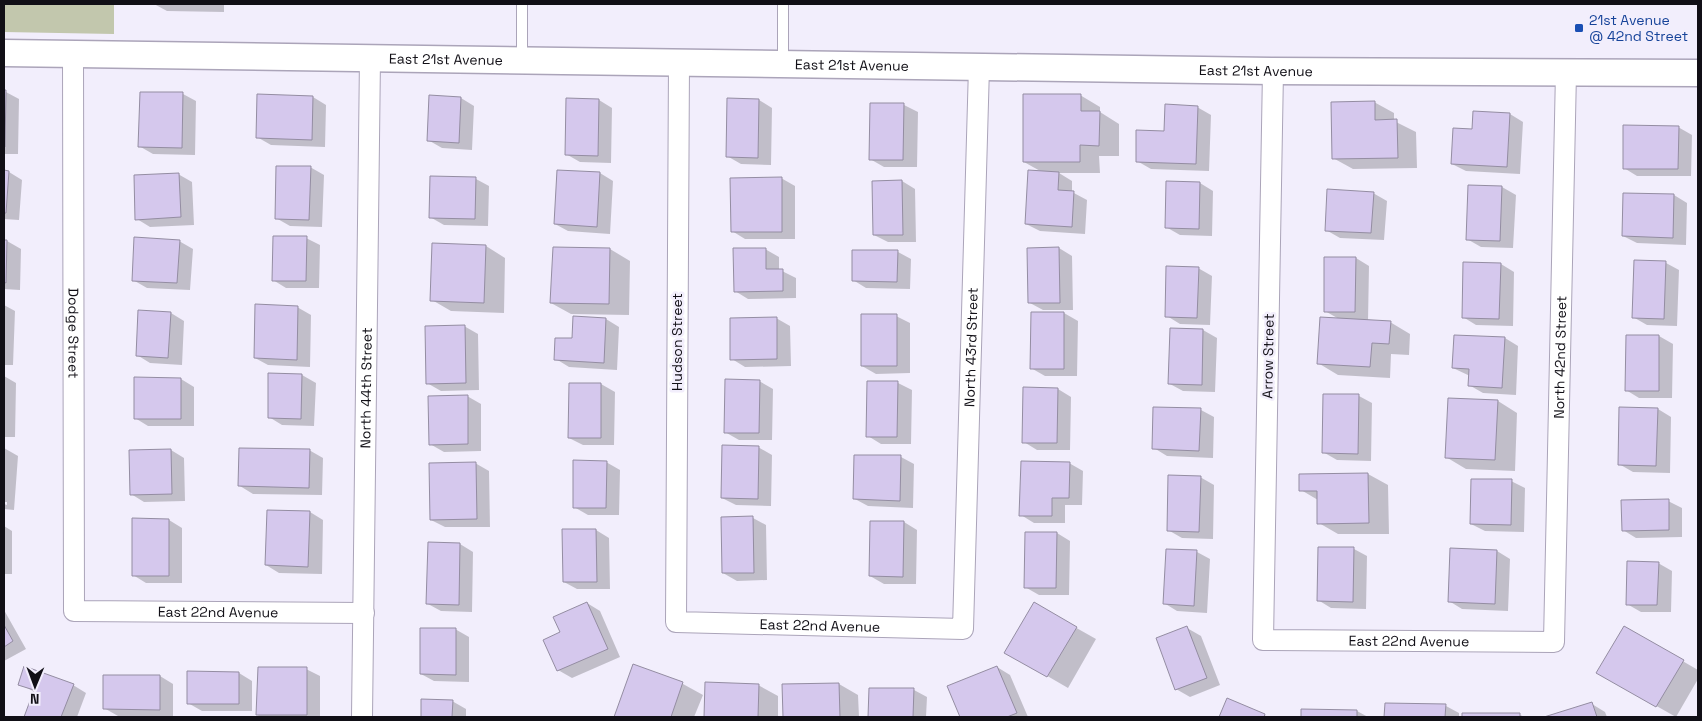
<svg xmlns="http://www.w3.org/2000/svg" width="1702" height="721" viewBox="0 0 1702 721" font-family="'Space Grotesk',sans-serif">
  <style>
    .green { fill: #c2c7ad }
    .shadow { fill: #0003 }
    .building { fill: #d5c8ed; stroke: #948da2 }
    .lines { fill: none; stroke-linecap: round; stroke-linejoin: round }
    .service-casing { stroke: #aba4b9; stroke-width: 12 }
    .minor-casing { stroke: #aba4b9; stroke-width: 22 }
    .tertiary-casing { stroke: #aba4b9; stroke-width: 29 }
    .service { stroke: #fff; stroke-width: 10 }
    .minor { stroke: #fff; stroke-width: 20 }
    .tertiary { stroke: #fff; stroke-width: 26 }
    .transit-dot { fill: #1a4fb4; stroke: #f2eefc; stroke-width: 2 }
    .labels { text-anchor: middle; stroke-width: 5; stroke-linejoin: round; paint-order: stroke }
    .transit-label { font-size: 14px; fill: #164399; stroke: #f2eefc; text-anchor: start }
    .street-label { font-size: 14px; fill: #110f16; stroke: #f2eefc }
  </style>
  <rect width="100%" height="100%" fill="#f2eefc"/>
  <!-- green -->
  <path class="green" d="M4,4H114V34L4,32Z"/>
  <!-- shadow -->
  <path class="shadow" d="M154,4H224V12L167,11Z
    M4,91L19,99L18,154H4Z
    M141,93L183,94L196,101L195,155L153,154L139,146Z
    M1080,95L1100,107V112L1119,124V156H1099L1100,173H1059L1072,181V192L1087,200L1085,234L1040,231L1026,224L1042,172L1024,162Z
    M431,96L461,98L474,106L472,150L442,148L428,140Z
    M313,97L326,105L325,147L271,145L257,137Z
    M599,100L612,108L611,163L580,162L566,154Z
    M759,100L772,108L771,165L741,164L727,156Z
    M1374,102L1394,113V121L1416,132L1417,168L1353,169L1333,158Z
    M871,104L904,105L918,112L917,167H884L870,159Z
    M1197,107L1211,115L1209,171L1151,169L1137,161L1165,133Z
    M1510,114L1523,122L1520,174L1466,171L1452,164L1473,130Z
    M1678,127L1692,135L1691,176H1637L1624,168Z
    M310,167L324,175L322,227L290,226L276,218Z
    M4,172H9L22,180L19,220L4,219Z
    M600,173L613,181L610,234L568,231L555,224Z
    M178,174L192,182L194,225L150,227L137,219Z
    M781,178L795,186V239H745L732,231Z
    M476,179L489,186L488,226L444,225L430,217Z
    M902,181L915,189L916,242H888L874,235Z
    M1200,183L1213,191L1212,236L1180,235L1166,227Z
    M1469,186L1502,187L1516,195L1513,248L1481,247L1467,239Z
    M1373,193L1387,201L1384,240L1340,238L1326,230Z
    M1674,195L1687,203L1686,245L1637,243L1623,236Z
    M306,238L320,245L319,288H286L273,280Z
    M4,241H7L21,249L20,290L4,289Z
    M179,241L193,249L190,290L147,288L133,280Z
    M486,246L505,258L504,313L451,311L432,300Z
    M1059,248L1072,256L1073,310H1043L1030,303Z
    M610,249L630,261L629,315L571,314L551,303Z
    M765,249L779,257V271H782L796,278V298L748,299L735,291Z
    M898,252L911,259L910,289L866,288L853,280Z
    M1356,258L1369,266L1368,321L1390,322L1410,334L1409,355L1391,354L1390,378L1338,375L1318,363L1339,319L1325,311Z
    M1636,261L1666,263L1679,270L1677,326L1647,325L1633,317Z
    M1501,264L1514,272L1513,326L1476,325L1463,317Z
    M1198,268L1212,276L1210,325L1180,324L1167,316Z
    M4,305L15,311L13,365H4Z
    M297,307L311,315L310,367L268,365L255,358Z
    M171,313L184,321L182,365L150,363L137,355Z
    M1032,313H1064L1078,321L1077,376H1045L1031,368Z
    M896,316L910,323V373L876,374L862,366Z
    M776,318L790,326L791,366L745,367L732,359Z
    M606,319L619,327L617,370L569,367L556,359L573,340Z
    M464,326L478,334L479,390L441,391L427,383Z
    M1171,329L1203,330L1217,338L1215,392L1183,391L1170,384Z
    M1627,336H1659L1673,344L1672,398H1639L1626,390Z
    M1505,338L1518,346L1516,395L1483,393L1469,385L1470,376L1453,368Z
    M270,375H302L316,383L314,426L282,425L269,417Z
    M4,376L16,383L15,437H4Z
    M135,378L181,379L194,387V426H148L135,418Z
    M759,381L773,389L772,440H739L725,432Z
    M869,382L898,383L912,390L911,444H881L868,436Z
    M570,384H601L615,392L614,445H583L569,438Z
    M1025,389H1058L1071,397L1070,450H1037L1024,442Z
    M467,396L481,404V451L444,452L430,444Z
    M1359,396L1372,403L1371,461L1337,460L1323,452Z
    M1498,401L1517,413L1515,471L1466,469L1446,457Z
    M1658,409L1671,417L1670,473L1633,472L1619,464Z
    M1201,410L1214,417L1213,458L1167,456L1154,448Z
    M758,447L772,455L771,506L736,505L722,498Z
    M4,448L18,456L14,510L4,509V504L7,505V502H4Z
    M171,450L184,458L185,501L144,502L131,494Z
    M309,450L323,458L322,495L253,494L240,486Z
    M901,457L914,464L913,508L868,506L855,499Z
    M606,462L620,470L619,515H588L574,507Z
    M475,463L489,471L490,527H445L431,520Z
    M1069,463L1083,471L1082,505H1065V523H1034L1021,515Z
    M1368,474L1388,485L1389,534H1338L1319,523L1318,500L1301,490Z
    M1200,477L1214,485L1213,539L1182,538L1168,530Z
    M1511,481L1525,488L1524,532L1485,531L1471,524Z
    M1668,501L1682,508V537L1636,538L1623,530Z
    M310,512L323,520L322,574L279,573L266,565Z
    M753,518L766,525L767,580L737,581L723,573Z
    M169,520L182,528V583H146L133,575Z
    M904,522L917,530L916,584H884L870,576Z
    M4,526L12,531V574H4Z
    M596,530L609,538L610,589H577L564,582Z
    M1057,533L1070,541L1069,595H1039L1025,587Z
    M460,544L473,552L472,612L441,611L428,604Z
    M1319,548L1354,549L1367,556L1366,609L1331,608L1318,600Z
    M1497,551L1510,559L1508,611L1462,609L1449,601Z
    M1197,552L1210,559L1207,613L1177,611L1164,603Z
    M1658,563L1672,571L1671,612H1641L1627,604Z
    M587,603L600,611L620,657L572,678L558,670L562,633Z
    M1034,604L1096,639L1068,688L1006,652Z
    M4,610L26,649L4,661Z
    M1624,627L1698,670V679L1676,717L1598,673Z
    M1187,628L1201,636L1220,685L1190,697L1176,689Z
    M455,629L469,637V682L434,681L421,674Z
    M634,666L683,684L703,695L694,717H615Z
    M997,667L1010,675L1028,717H961L949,687Z
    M306,669L320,676V717H261L257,715Z
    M239,673L252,681V711H202L188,703Z
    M160,676L173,684V717L118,716L104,708Z
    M19,684L73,685L86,693L77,717H25L35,692Z
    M706,684L758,685L778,696V717H705Z
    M839,684L858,695L859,717H784L783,685Z
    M870,689L914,690L927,697L926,717H869Z
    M422,700L452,701L466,709V717H422Z
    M1227,700L1264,715L1268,717H1220Z
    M1386,704L1446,706L1459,713V717H1386Z
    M1592,704L1605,712L1607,717H1548Z
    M1302,710L1357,711L1368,717H1302Z
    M1463,714L1520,715L1525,717H1463Z"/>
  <!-- building -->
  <path class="building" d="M4,90H6L5,147H4Z
    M140,92H183L182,148L138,147Z
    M257,94L313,96L312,140L256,138Z
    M1023,94H1081V111H1100L1099,146L1080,145V162H1023Z
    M429,95L461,97L459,143L427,141Z
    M566,98L599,99L598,156L565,155Z
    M727,98L759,99L758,158L726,157Z
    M1375,101V120L1397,119L1398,158L1332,159L1331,102Z
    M870,103H904L903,160H869Z
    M1165,104L1198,106L1196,164L1136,162V130L1164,131Z
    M1473,111L1510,113L1507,167L1451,164L1453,128L1472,129Z
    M1623,125L1679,126L1678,169H1623Z
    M276,166H311L309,220L275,219Z
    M4,170L9,171L6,213H4Z
    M557,170L600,172L597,227L554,224Z
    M1028,170L1059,172L1058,190L1074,191L1072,227L1025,224Z
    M179,173L181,217L135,220L134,175Z
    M430,176L476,177L475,219L429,218Z
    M782,177V232H731L730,178Z
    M902,180L903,235H873L872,181Z
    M1166,181L1200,182L1199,229L1165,228Z
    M1468,185L1502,186L1500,241L1466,240Z
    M1327,189L1374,192L1371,233L1325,231Z
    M1623,193L1674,194L1673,238L1622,236Z
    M273,236H307L306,281H272Z
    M134,237L180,240L177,283L132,281Z
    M4,240H7L6,283L4,282Z
    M432,243L486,245L484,303L430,301Z
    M553,247L610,248L609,304L550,303Z
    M1059,247L1060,303H1028L1027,248Z
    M733,248H766V269H783V291L734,292Z
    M852,250H898L897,282L852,281Z
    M1324,257H1356L1355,312H1324Z
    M1634,260L1666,261L1664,319L1632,318Z
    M1463,262L1501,263L1499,319L1462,318Z
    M1166,266L1199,267L1197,318L1165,317Z
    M255,304L298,306L297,360L254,358Z
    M138,310L171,312L168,358L136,356Z
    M1031,312H1064V369H1030Z
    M861,314H897V366H861Z
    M573,316L606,318L604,363L554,360L555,338H572Z
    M777,317V359L730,360V318Z
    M1320,317L1391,321L1389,344L1372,343L1370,367L1317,364Z
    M465,325L466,383L426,384L425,326Z
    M1170,328L1203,329L1202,385L1168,384Z
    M1454,335L1505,337L1502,388L1468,386L1469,369L1452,368Z
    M1626,335H1659V391H1625Z
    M268,373L302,374L301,419L268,418Z
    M134,377L181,378V419H134Z
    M725,379L760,380L759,433H724Z
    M867,381H898L897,437H866Z
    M569,383H601V438H568Z
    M1023,387L1058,388L1057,443H1022Z
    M1323,394H1359L1358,454L1322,453Z
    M468,395V444L429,445L428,396Z
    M1448,398L1498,400L1495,460L1445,458Z
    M1153,407L1201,408L1199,451L1152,449Z
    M1619,407L1658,408L1656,466L1618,465Z
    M722,445L759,446L758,499L721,498Z
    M239,448L310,449L309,488L238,486Z
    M171,449L172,494L130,495L129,450Z
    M854,455H901L900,501L853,499Z
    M573,460L607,461L606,508H573Z
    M1021,461L1070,462L1069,498H1052V516H1019Z
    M476,462L477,519L430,520L429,463Z
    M1368,473L1369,523L1317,524V491H1299V474Z
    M1168,475L1201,476L1199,532L1167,531Z
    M1471,479H1512L1511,525L1470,524Z
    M1669,499V530L1622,531L1621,500Z
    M267,510L310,511L308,567L265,565Z
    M753,516L754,573H722L721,517Z
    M132,518L169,519V576H132Z
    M870,521H904L903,577L869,576Z
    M562,529H596L597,582H563Z
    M1025,532H1057L1056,588H1024Z
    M428,542L460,543L459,605L426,604Z
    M1318,547H1354L1353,602L1317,601Z
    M1450,548L1497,550L1495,604L1448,602Z
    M1166,549L1197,550L1194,606L1163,604Z
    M1627,561L1659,562L1657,605H1626Z
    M587,602L608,649L557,671L543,640L560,632L553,617Z
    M1034,602L1077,627L1047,677L1004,653Z
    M4,625L13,641L4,647Z
    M1187,626L1207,678L1175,690L1156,638Z
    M1624,626L1684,660L1656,707L1596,673Z
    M420,628H456V675L420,674Z
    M633,664L683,682L671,717H614Z
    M24,666L74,684L61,717H24L34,690L18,685Z
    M997,666L1017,713L1007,717H960L947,686Z
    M258,667H307V715H256Z
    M187,671L239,672V704H187Z
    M103,675H160V710L103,709Z
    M705,682L759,684L758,717H704Z
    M839,683L840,717H783L782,684Z
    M869,688H914L913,717H868Z
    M1227,698L1265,714L1264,717H1219Z
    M421,699L453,700L452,717H421Z
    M1592,702L1597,717H1544Z
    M1385,703L1446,704L1445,717H1384Z
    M1301,709L1357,710V717H1301Z
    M1462,713H1520V717H1462Z"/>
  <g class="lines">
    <!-- service casing -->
    <g class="service-casing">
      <path id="service" d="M522,4V60
        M783,63V4"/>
    </g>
    <!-- minor casing -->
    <g class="minor-casing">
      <g id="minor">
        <path id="s1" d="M73,54L74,611L364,613"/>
        <path id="s2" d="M679,62L676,622L963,629L979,67"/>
        <path id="s3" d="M1273,71L1263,640L1554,642L1566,72"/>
        <path id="s4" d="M362,717L370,58"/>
      </g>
    </g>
    <!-- tertiary casing -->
    <g class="tertiary-casing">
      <g id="tertiary">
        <path id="s5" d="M4,53L1273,71L1698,73"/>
      </g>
    </g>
    <!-- service -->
    <use href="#service" class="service"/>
    <!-- minor -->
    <use href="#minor" class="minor"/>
    <!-- tertiary -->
    <use href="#tertiary" class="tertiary"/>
  </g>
  <!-- markers -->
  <rect class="transit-dot" x="1574" y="23" width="10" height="10" rx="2.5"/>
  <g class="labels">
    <!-- transit labels -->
    <g class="transit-label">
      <text x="1589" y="25">21st Avenue<tspan x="1589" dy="16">@ 42nd Street</tspan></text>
    </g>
    <!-- street labels -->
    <g class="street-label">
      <text dy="5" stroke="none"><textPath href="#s5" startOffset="442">East 21st Avenue</textPath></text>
      <text dy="5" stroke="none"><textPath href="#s5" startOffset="848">East 21st Avenue</textPath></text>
      <text dy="5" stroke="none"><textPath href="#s5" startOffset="1252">East 21st Avenue</textPath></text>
      <text dy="5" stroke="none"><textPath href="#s1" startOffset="279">Dodge Street</textPath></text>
      <text transform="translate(677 342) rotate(-90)" y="5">Hudson Street</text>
      <text dy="5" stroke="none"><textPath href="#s2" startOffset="1129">North 43rd Street</textPath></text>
      <text transform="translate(1268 356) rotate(-89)" y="5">Arrow Street</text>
      <text dy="5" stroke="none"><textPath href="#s3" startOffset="1145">North 42nd Street</textPath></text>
      <text dy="5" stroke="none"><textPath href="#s4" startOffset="329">North 44th Street</textPath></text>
      <text dy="5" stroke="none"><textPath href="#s1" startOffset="701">East 22nd Avenue</textPath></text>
      <text dy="5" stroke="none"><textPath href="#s2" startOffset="704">East 22nd Avenue</textPath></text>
      <text dy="5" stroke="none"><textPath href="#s3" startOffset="715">East 22nd Avenue</textPath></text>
    </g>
  </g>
  <!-- border -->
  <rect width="1702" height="721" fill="none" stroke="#110f16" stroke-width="10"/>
  <!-- north arrow -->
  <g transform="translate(35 686) rotate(181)" stroke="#f2eefc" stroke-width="4" paint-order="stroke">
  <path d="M0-4L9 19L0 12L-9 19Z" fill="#110f16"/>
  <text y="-8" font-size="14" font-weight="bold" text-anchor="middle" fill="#110f16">N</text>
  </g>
</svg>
